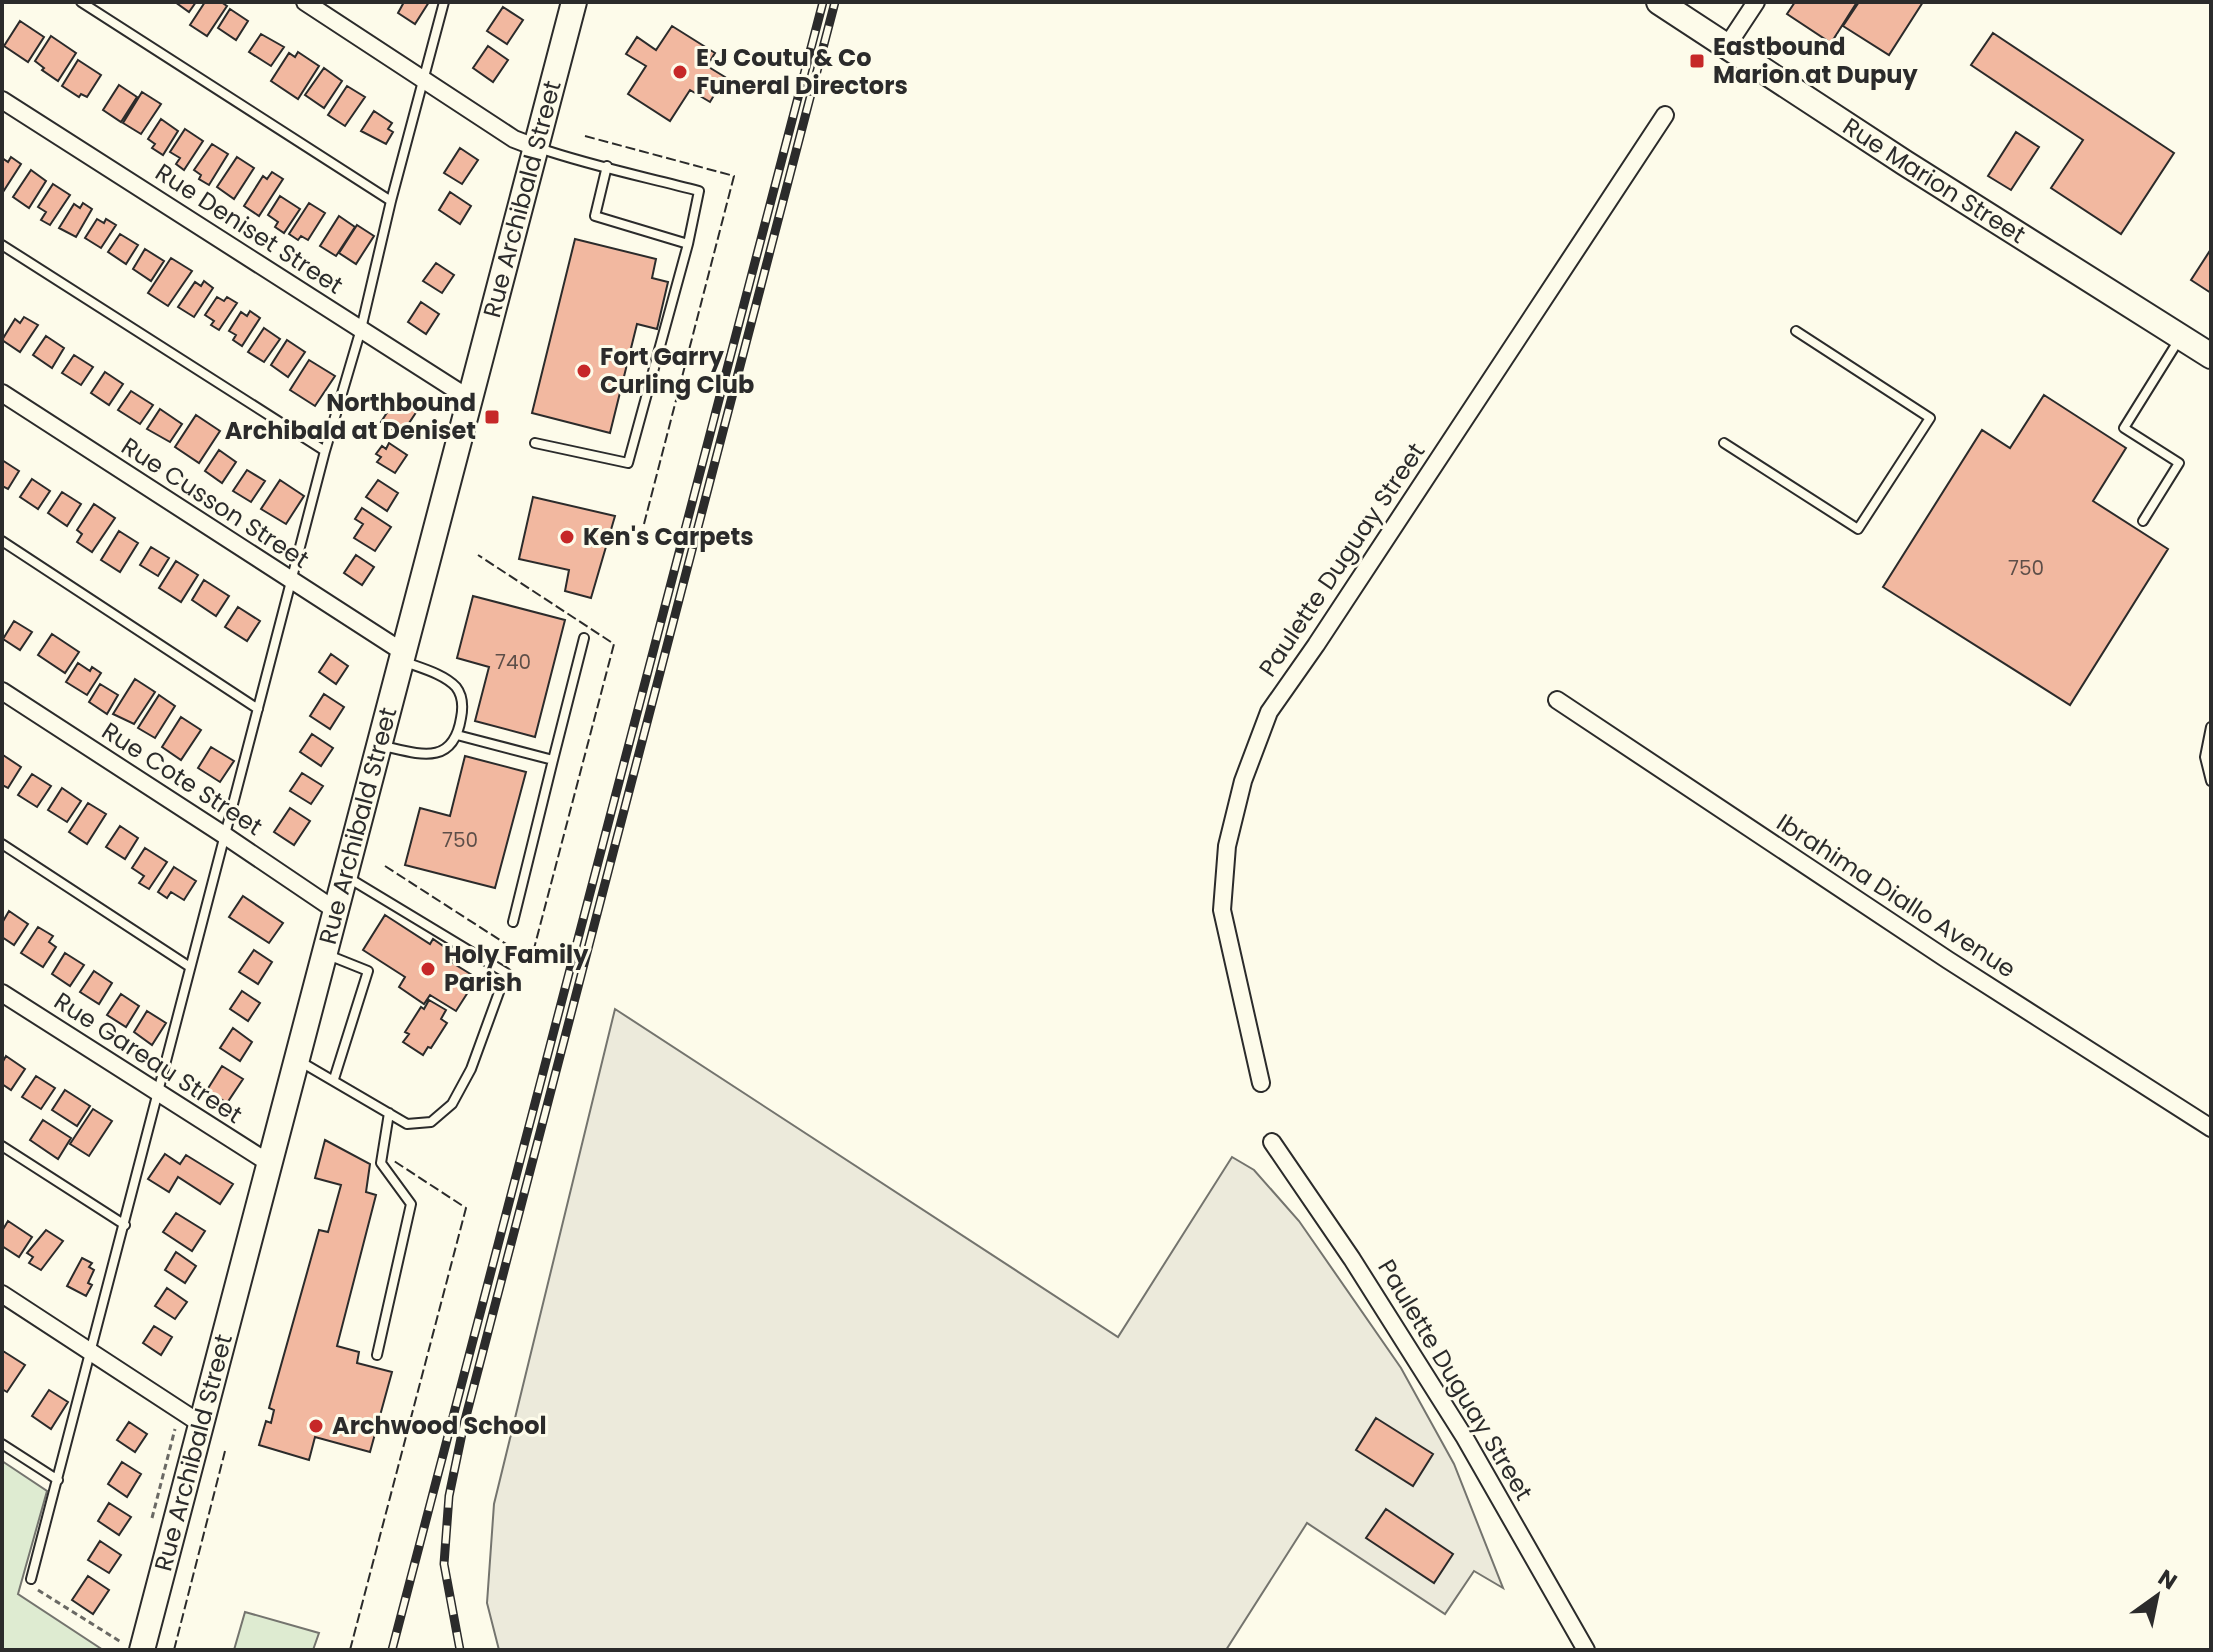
<svg xmlns="http://www.w3.org/2000/svg" width="2213" height="1652" viewBox="0 0 2213 1652" font-family="Poppins,sans-serif">
  <style>
    .green { fill: #deebd1; stroke: #74746e; stroke-width: 2 }
    .parking { fill: #eceadb; stroke: #74746e; stroke-width: 2 }
    .building { fill: #f2b8a0; stroke: #2b2b2b; stroke-width: 2 }
    .lines { fill: none; stroke-linecap: round; stroke-linejoin: round }
    .lane-casing { stroke: #2b2b2b; stroke-width: 12 }
    .street-casing { stroke: #2b2b2b; stroke-width: 20 }
    .secondary-casing { stroke: #2b2b2b; stroke-width: 28 }
    .path { stroke: #6a6964; stroke-width: 3; stroke-dasharray: 6 4; stroke-linecap: butt }
    .lane { stroke: #fdfbea; stroke-width: 8 }
    .street { stroke: #fdfbea; stroke-width: 16 }
    .secondary { stroke: #fdfbea; stroke-width: 24 }
    .rail-casing { stroke: #2b2b2b; stroke-width: 9 }
    .rail { stroke: #fdfbea; stroke-width: 6; stroke-dasharray: 18; stroke-linecap: butt }
    .fence { stroke: #2b2b2b; stroke-width: 2; stroke-dasharray: 10 4; stroke-linecap: butt }
    .poi-dot { fill: #c62828; stroke: #fdfbea; stroke-width: 3 }
    .labels { text-anchor: middle; stroke-width: 6; stroke-linejoin: round; paint-order: stroke }
    .number-label { font-size: 20px; fill: #5d4e48 }
    .poi-label { font-size: 24px; font-weight: bold; fill: #2b2b2b; stroke: #fdfbea; text-anchor: start }
    .street-label { font-size: 24px; fill: #2b2b2b; stroke: #fdfbea }
  </style>
  <rect width="100%" height="100%" fill="#fdfbea"/>
  <!-- green -->
  <path class="green" d="M2,1461L47,1491L18,1594L103,1650H2Z
    M245,1612L319,1633L313,1650H234Z"/>
  <!-- parking -->
  <path class="parking" d="M615,1009L1118,1337L1232,1157L1254,1170L1299,1221L1401,1368L1454,1464L1503,1588L1474,1571L1445,1614L1307,1523L1226,1650H499L487,1603L494,1504Z"/>
  <!-- building -->
  <path class="building" d="M175,2H196L189,12Z
    M205,2H221L227,6L207,36L190,25Z
    M404,2H429L415,24L398,13Z
    M1795,2H1857L1831,43L1787,14Z
    M1859,2H1923L1889,55L1843,26Z
    M503,7L523,20L507,44L487,31Z
    M230,9L248,21L236,40L218,28Z
    M20,21L44,37L28,62L4,46Z
    M672,26L715,53L707,66L725,77L710,102L690,90L670,121L628,94L646,66L626,54L637,37L656,50Z
    M1993,33L2174,153L2121,234L2051,188L2083,140L1971,65Z
    M261,34L284,47L271,66L249,52Z
    M51,36L76,53L58,81L42,70L44,68L35,61Z
    M488,46L508,60L493,82L473,68Z
    M298,52L319,66L298,99L271,81L289,53L295,57Z
    M78,60L101,75L87,97L81,94L79,97L62,86Z
    M324,68L342,81L324,108L305,95Z
    M119,85L137,97L121,122L103,110Z
    M347,86L365,97L345,126L328,115Z
    M142,92L161,104L141,134L123,123Z
    M374,111L392,123L388,129L393,132L386,144L361,131Z
    M161,119L178,131L163,155L152,148L155,144L148,139Z
    M185,129L203,141L184,170L176,164L180,158L170,152Z
    M2016,132L2039,147L2011,190L1988,176Z
    M212,144L228,154L209,185L199,179L201,175L194,170Z
    M460,148L478,160L462,184L444,173Z
    M11,157L21,164L3,192L2,158L8,162Z
    M237,157L254,168L234,199L217,187Z
    M31,170L46,181L29,208L13,197Z
    M272,172L283,179L259,216L244,206L263,176L267,179Z
    M53,184L70,195L50,225L41,220L46,212L38,207Z
    M450,192L471,206L460,224L439,210Z
    M280,196L300,209L284,233L275,227L278,222L268,215Z
    M83,203L92,209L76,237L59,228L74,204L80,208Z
    M309,203L325,213L308,240L301,236L298,240L289,234Z
    M339,216L355,227L336,256L320,246Z
    M97,219L104,223L106,219L116,225L101,248L85,238Z
    M357,225L374,236L356,264L339,253Z
    M120,234L138,245L126,264L108,252Z
    M575,239L656,259L652,278L668,282L657,329L637,324L610,433L532,413Z
    M145,249L164,261L151,281L133,269Z
    M2211,249V293L2191,280Z
    M171,258L192,271L168,306L148,293Z
    M436,263L454,275L442,293L423,281Z
    M204,281L213,288L194,317L178,307L195,282L201,286Z
    M217,297L224,301L227,297L237,303L219,330L211,325L214,321L205,315Z
    M421,302L439,314L426,334L408,322Z
    M250,311L260,318L242,346L233,340L236,335L229,331L241,312L247,316Z
    M24,317L38,325L20,352L2,340L15,319L20,323Z
    M264,328L280,339L264,362L248,352Z
    M46,336L64,348L52,368L33,355Z
    M287,340L305,352L288,377L271,365Z
    M74,355L93,367L81,385L62,373Z
    M309,360L335,376L315,406L290,390Z
    M105,372L123,384L109,405L91,393Z
    M131,391L153,405L140,424L118,410Z
    M2044,395L2126,448L2093,501L2168,549L2070,705L1883,587L1982,430L2010,448Z
    M397,397L417,411L401,435L381,422Z
    M160,409L182,424L170,442L147,429Z
    M196,415L220,431L199,463L175,447Z
    M389,443L407,455L395,473L377,462L381,457L376,454L382,446L386,449Z
    M219,450L236,462L222,483L205,471Z
    M2,460L19,471L8,489L2,486Z
    M247,470L265,481L251,502L233,491Z
    M32,479L50,491L38,509L20,497Z
    M280,480L304,496L286,524L261,509Z
    M378,480L398,493L387,511L366,497Z
    M62,492L81,504L67,526L48,513Z
    M533,497L615,516L591,598L565,591L569,570L519,559Z
    M94,504L115,518L92,552L77,542L82,534L77,530Z
    M362,508L391,527L375,551L354,538L363,524L355,519Z
    M119,531L138,543L120,572L101,560Z
    M151,547L169,558L158,576L140,565Z
    M356,555L374,567L362,585L344,573Z
    M176,561L198,575L181,602L159,588Z
    M204,580L229,596L216,616L192,600Z
    M473,596L565,620L535,737L475,721L489,667L457,658Z
    M238,607L260,621L247,641L225,627Z
    M14,621L32,632L20,650L3,639Z
    M52,634L79,652L65,673L38,655Z
    M331,654L348,666L336,684L319,672Z
    M78,663L90,671L92,667L101,673L87,695L66,682Z
    M135,679L155,692L134,724L113,714Z
    M100,684L118,695L107,714L89,702Z
    M324,694L344,707L330,729L310,716Z
    M159,695L175,706L155,738L138,728Z
    M181,717L201,730L181,760L162,747Z
    M312,734L333,748L321,766L300,752Z
    M211,747L234,761L220,782L198,768Z
    M3,755L21,767L8,788L2,785Z
    M465,756L526,772L495,888L405,865L420,808L450,816Z
    M302,773L323,786L311,804L290,791Z
    M32,774L51,786L37,807L18,795Z
    M62,788L81,801L67,822L48,810Z
    M88,803L106,814L87,844L69,832Z
    M290,808L310,821L294,845L274,832Z
    M120,826L138,838L125,859L106,847Z
    M145,848L167,862L149,889L139,883L144,876L132,868Z
    M174,867L196,881L184,900L171,892L167,898L158,892Z
    M243,896L283,923L269,943L229,917Z
    M9,911L28,924L14,945L2,937V923Z
    M385,915L430,944L433,939L456,955L451,962L477,978L456,1011L430,995L424,1004L399,987L405,977L363,950Z
    M38,927L53,936L49,942L56,947L43,967L21,953Z
    M254,950L272,962L258,984L239,972Z
    M65,953L84,965L70,986L52,974Z
    M94,971L112,983L99,1004L80,992Z
    M242,991L260,1003L248,1021L230,1009Z
    M121,994L139,1006L126,1027L107,1015Z
    M429,1000L446,1010L441,1019L447,1023L431,1048L428,1047L423,1055L403,1042L409,1034L405,1032L421,1007L424,1009Z
    M147,1011L166,1023L152,1045L134,1032Z
    M233,1028L252,1042L240,1061L220,1048Z
    M6,1056L25,1069L11,1090L2,1084V1063Z
    M222,1066L243,1079L227,1103L207,1090Z
    M36,1076L55,1088L41,1109L22,1097Z
    M65,1090L90,1106L77,1126L52,1110Z
    M93,1109L112,1121L89,1156L70,1144Z
    M43,1120L71,1138L58,1159L30,1140Z
    M325,1140L370,1164L366,1192L376,1195L337,1346L359,1352L357,1363L392,1372L370,1452L315,1437L309,1460L259,1445L266,1421L271,1423L274,1410L269,1408L319,1230L328,1232L341,1185L315,1178Z
    M165,1154L180,1164L186,1155L233,1184L220,1204L178,1177L169,1192L148,1179Z
    M176,1213L205,1231L192,1251L163,1232Z
    M8,1221L32,1237L19,1257L2,1246V1231Z
    M46,1230L63,1241L41,1270L29,1263L33,1257L27,1253Z
    M176,1252L196,1266L185,1283L165,1270Z
    M82,1258L92,1263L89,1267L94,1270L88,1283L92,1285L86,1296L67,1286Z
    M167,1288L187,1302L175,1319L155,1306Z
    M154,1326L172,1337L161,1355L143,1343Z
    M3,1351L25,1365L7,1392L2,1389Z
    M49,1390L68,1402L51,1429L32,1416Z
    M1376,1418L1433,1454L1413,1486L1356,1450Z
    M129,1422L147,1434L135,1452L117,1440Z
    M122,1462L141,1474L127,1497L108,1484Z
    M109,1503L131,1517L119,1535L98,1521Z
    M1386,1509L1453,1554L1434,1583L1366,1538Z
    M100,1541L121,1555L109,1573L88,1560Z
    M88,1576L109,1590L93,1614L72,1600Z"/>
  <g class="lines">
    <!-- lane casing -->
    <g class="lane-casing">
      <path id="lane" d="M81,2L391,201
        M539,148C591,166 646,177 699,191L688,244L595,216L607,166
        M2,245L325,451
        M535,443L628,463L688,244
        M1724,443L1858,529L1930,418L1796,331
        M2143,521L2179,463L2124,428L2180,338
        M2,541L258,709
        M2211,727L2205,757L2211,781
        M457,735L553,760L584,638
        M383,746C419,754 453,767 461,718C463,708 463,696 456,687C444,674 421,668 405,662
        M2,844L190,967
        M513,922L553,760
        M328,955L368,971L334,1079
        M301,1062L407,1124L431,1122L452,1104L471,1069L506,973L347,877
        M2,1146L125,1225
        M377,1355L411,1204L381,1163L389,1113
        M2,1444L58,1480
        M31,1579L325,451L361,329L391,201L444,2"/>
    </g>
    <!-- street casing -->
    <g class="street-casing">
      <path id="street" d="M305,2L514,139L535,147
        M1727,46L1756,2
        M2,100L470,399
        M2,393L403,652
        M2,691L224,835L335,910
        M1557,700L1948,960L2211,1128
        M2,993L269,1163
        M1261,1083L1222,910L1227,846L1243,781L1269,712L1316,645L1665,115
        M1272,1142L1352,1259L1465,1438L1586,1650
        M2,1294L201,1424"/>
    </g>
    <!-- secondary casing -->
    <g class="secondary-casing">
      <g id="secondary">
        <path id="s1" d="M1659,2L1905,163L2211,356"/>
        <path id="s2" d="M142,1650L574,2"/>
      </g>
    </g>
    <!-- path -->
    <path class="path" d="M152,1518L175,1429
      M38,1590L121,1642"/>
    <!-- lane -->
    <use href="#lane" class="lane"/>
    <!-- street -->
    <use href="#street" class="street"/>
    <!-- secondary -->
    <use href="#secondary" class="secondary"/>
    <!-- rail casing -->
    <g class="rail-casing">
      <path id="rail" d="M392,1650L823,2
        M460,1650L444,1564L449,1496L464,1424L835,2"/>
    </g>
    <!-- rail -->
    <use href="#rail" class="rail"/>
    <!-- fence -->
    <path class="fence" d="M585,136L734,176L644,524
      M385,866L531,960L614,644L478,555
      M174,1650L225,1451
      M350,1650L466,1208L394,1161"/>
  </g>
  <!-- markers -->
  <g class="poi-dot">
    <rect x="1689" y="53" width="16" height="16" rx="4"/>
    <circle cx="680" cy="72" r="8"/>
    <circle cx="584" cy="371" r="8"/>
    <rect x="484" y="409" width="16" height="16" rx="4"/>
    <circle cx="567" cy="537" r="8"/>
    <circle cx="428" cy="969" r="8"/>
    <circle cx="316" cy="1426" r="8"/>
  </g>
  <g class="labels">
    <!-- number labels -->
    <g class="number-label">
      <text x="2026" y="575">750</text>
      <text x="513" y="669">740</text>
      <text x="460" y="847">750</text>
    </g>
    <!-- poi labels -->
    <g class="poi-label">
      <text x="1713" y="55">Eastbound<tspan x="1713" dy="28">Marion at Dupuy</tspan></text>
      <text x="696" y="66">E J Coutu &amp; Co<tspan x="696" dy="28">Funeral Directors</tspan></text>
      <text x="600" y="365">Fort Garry<tspan x="600" dy="28">Curling Club</tspan></text>
      <text x="476" y="411" text-anchor="end">Northbound<tspan x="476" dy="28">Archibald at Deniset</tspan></text>
      <text x="583" y="545">Ken's Carpets</text>
      <text x="444" y="963">Holy Family<tspan x="444" dy="28">Parish</tspan></text>
      <text x="332" y="1434">Archwood School</text>
    </g>
    <!-- street labels -->
    <g class="street-label">
      <text dy="8" stroke="none"><textPath href="#s1" startOffset="328">Rue Marion Street</textPath></text>
      <text dy="8" stroke="none"><textPath href="#s2" startOffset="1500">Rue Archibald Street</textPath></text>
      <text transform="translate(249 229) rotate(33)" y="8">Rue Deniset Street</text>
      <text transform="translate(215 503) rotate(33)" y="8">Rue Cusson Street</text>
      <text transform="translate(1342 560) rotate(-56)" y="8">Paulette Duguay Street</text>
      <text transform="translate(182 779) rotate(33)" y="8">Rue Cote Street</text>
      <text dy="8" stroke="none"><textPath href="#s2" startOffset="852">Rue Archibald Street</textPath></text>
      <text transform="translate(1896 896) rotate(33)" y="8">Ibrahima Diallo Avenue</text>
      <text transform="translate(148 1058) rotate(33)" y="8">Rue Gareau Street</text>
      <text transform="translate(1455 1380) rotate(59)" y="8">Paulette Duguay Street</text>
      <text dy="8" stroke="none"><textPath href="#s2" startOffset="204">Rue Archibald Street</textPath></text>
    </g>
  </g>
  <!-- border -->
  <rect width="2213" height="1652" fill="none" stroke="#2b2b2b" stroke-width="8"/>
  <!-- north arrow -->
  <g transform="translate(2157 1596) rotate(33)" stroke="#fdfbea" stroke-width="6" paint-order="stroke">
  <path d="M0-6L14 30L0 20L-14 30Z" fill="#2b2b2b"/>
  <text y="-12" font-size="22" font-weight="bold" text-anchor="middle" fill="#2b2b2b">N</text>
  </g>
</svg>
